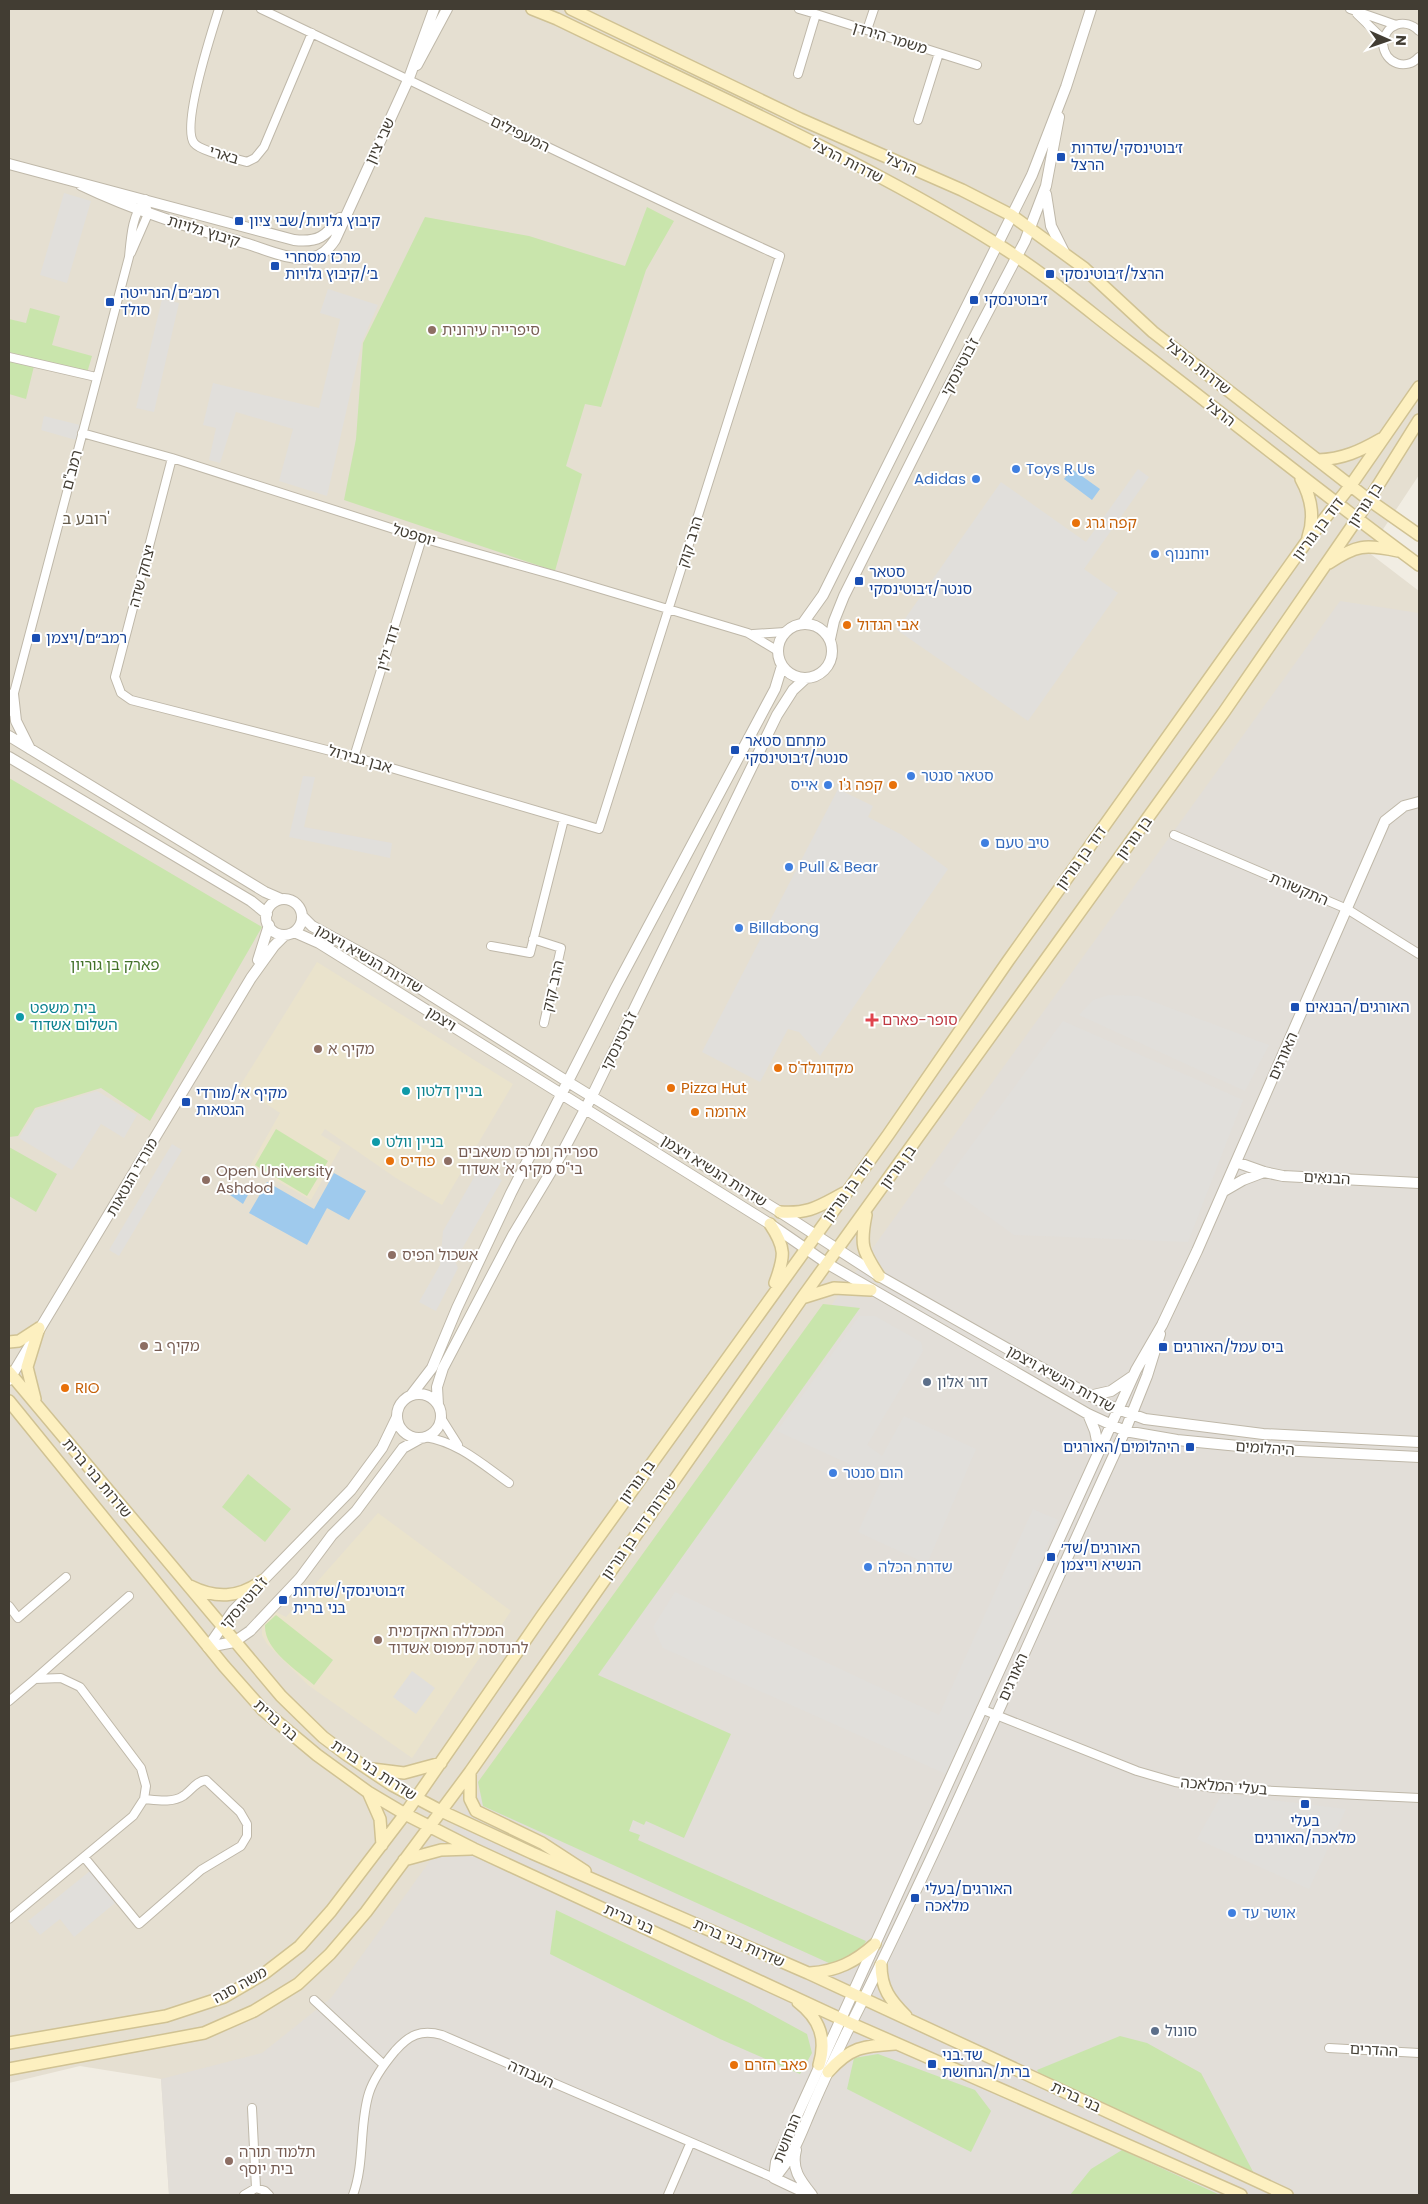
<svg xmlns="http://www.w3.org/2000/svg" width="1428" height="2204" viewBox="0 0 1428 2204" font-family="Poppins,'Noto Sans Hebrew',sans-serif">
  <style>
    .residential { fill: #e5dfd1 }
    .industrial { fill: #e2ded8 }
    .education { fill: #eae3cc }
    .green { fill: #c9e5ac }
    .parking { fill: #e1dfdb }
    .water { fill: #9fcaed }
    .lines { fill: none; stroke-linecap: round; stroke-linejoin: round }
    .minor-casing { stroke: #bfb8a9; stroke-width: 10 }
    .tertiary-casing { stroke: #bfb8a9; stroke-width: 12 }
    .secondary-casing { stroke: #d0c293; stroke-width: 14 }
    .minor { stroke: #fff; stroke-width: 8 }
    .tertiary { stroke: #fff; stroke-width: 10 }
    .secondary { stroke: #fdf0c0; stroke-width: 11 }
    .transit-dot { fill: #1a4fb4; stroke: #fff; stroke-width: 2 }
    .education-dot { fill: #8d6e63; stroke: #fff; stroke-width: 2 }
    .shop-dot { fill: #3f7fe0; stroke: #fff; stroke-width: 2 }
    .food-dot { fill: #e8710a; stroke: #fff; stroke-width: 2 }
    .culture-dot { fill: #0f9aa8; stroke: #fff; stroke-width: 2 }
    .health-dot { fill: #e0444e; stroke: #fff; stroke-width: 2 }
    .service-dot { fill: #5c6f8a; stroke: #fff; stroke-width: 2 }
    .labels { text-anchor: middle; stroke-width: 4; stroke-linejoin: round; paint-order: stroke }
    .street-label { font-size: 15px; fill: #423d33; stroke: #fff }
    .transit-label { font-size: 15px; fill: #164399; stroke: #fff; text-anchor: start }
    .education-label { font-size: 15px; fill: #785e54; stroke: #fff; text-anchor: start }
    .shop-label { font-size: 15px; fill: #366cbe; stroke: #fff; text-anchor: start }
    .food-label { font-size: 15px; fill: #c56008; stroke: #fff; text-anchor: start }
    .park-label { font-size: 15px; fill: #427129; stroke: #fff }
    .culture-label { font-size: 15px; fill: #0d838f; stroke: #fff; text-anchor: start }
    .health-label { font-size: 15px; fill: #be3a42; stroke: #fff; text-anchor: start }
    .service-label { font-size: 15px; fill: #4e5e75; stroke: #fff; text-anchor: start }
    .neighbourhood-label { font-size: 16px; fill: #655b4b; stroke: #fff }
  </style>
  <rect width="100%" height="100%" fill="#f1ede3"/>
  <!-- residential -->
  <path class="residential" d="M9,9H1419V475L1368,552L1419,591V2195H169L161,2079L80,2066L9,2083Z"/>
  <!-- industrial -->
  <path class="industrial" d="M1340,601L1419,613V2195H169L161,2079L262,2053L331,1998Z"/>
  <!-- education -->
  <path class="education" d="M317,962L513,1084L442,1205L396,1178L325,1129L321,1135L341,1147L311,1200L250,1166L280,1113L240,1086Z
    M378,1513L511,1611L412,1758L308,1685L267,1644L262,1635V1624L276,1612L286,1617Z"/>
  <!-- green -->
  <path class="green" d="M647,207L674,221L646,270L601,407L585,404L566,466L582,474L555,571L344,500L356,439L363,343L425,217L529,236L625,266Z
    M30,308L60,316L52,345L92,356L87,373L9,352V319L26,323Z
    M9,360L34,366L26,399L9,394Z
    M9,778L262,927L150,1121L101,1088L35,1108L18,1136L9,1137Z
    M276,1129L328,1161L307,1196L255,1165Z
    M9,1147L57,1174L36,1212L9,1196Z
    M823,1304L860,1308L598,1675L731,1734L684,1838L646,1821L644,1825L633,1820L629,1831L640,1835L638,1840L866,1941C858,1956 847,1959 831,1964L483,1806L478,1782Z
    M248,1474L291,1509L265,1542L222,1507Z
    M276,1615L333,1660L314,1685C296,1669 264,1650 265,1625Z
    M556,1910L748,2002L807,2034L812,2053L800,2074L720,2039L550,1954Z
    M1120,2036L1147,2043L1201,2073L1259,2183L1044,2082L1037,2070Z
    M878,2054L975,2090L991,2111L971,2152L847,2089L854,2058Z
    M1122,2150L1220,2195H1070L1091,2169Z"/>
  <!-- parking -->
  <path class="parking" d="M64,193L91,201L67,283L40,275Z
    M328,289L378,305L362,342L327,496L279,481L293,429L236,412L220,463L209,460L216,428L203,425L213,383L319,408L340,319L320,313Z
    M162,299L179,303L154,412L136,408Z
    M44,416L80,425L76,440L41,430Z
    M1138,469L1149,477L1084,569L1118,593L1028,721L897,630L1001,482L1086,542Z
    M303,776L315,777L304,827L392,843L390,858L289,837Z
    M838,789L873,806L868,817L902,835L948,869L820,1056L799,1032L788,1029L760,1082L702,1052Z
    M1109,995L1138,996L1269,1045L1245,1091L1079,1015L1093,1000Z
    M1063,1021L1243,1100L1188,1242L1014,1235L943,1184Z
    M97,1091L137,1115L124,1138L101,1124L72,1170L19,1138L36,1110Z
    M172,1144L182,1150L119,1256L109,1250Z
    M480,1167L502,1180L455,1261L458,1268L436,1311L419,1302L440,1265L443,1231Z
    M859,1316H875L921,1342L923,1351L867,1445L882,1456L904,1416L976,1449L927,1564L858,1532L882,1479L777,1431Z
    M1033,1509L1058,1520L946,1774L663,1648L653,1627L675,1592L939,1715Z
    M412,1671L435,1688L416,1714L393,1697Z
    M1222,1794L1346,1809L1309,1889L1197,1839Z
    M90,1871L115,1903L74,1937L60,1919L40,1935L28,1921Z"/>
  <!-- water -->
  <path class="water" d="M1072,469L1100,489L1092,500L1064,479Z
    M334,1173L366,1191L349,1220L327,1208L307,1245L249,1213L267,1182L314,1209Z
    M240,1188H245L249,1193L243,1204L230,1195L232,1189L238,1190Z"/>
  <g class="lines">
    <!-- minor casing -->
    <g class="minor-casing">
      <path id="minor" d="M219,9C212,31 181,126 194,143C201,152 235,158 247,162L255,158L264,147L312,33
        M799,9L816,14
        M1350,9L1396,25
        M1357,14L1383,39
        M867,30L874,9
        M1419,31C1405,17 1385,24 1383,44C1385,64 1406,71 1419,57
        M798,74L816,14L977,65
        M918,120L939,53
        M131,253L148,214L145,199
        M9,357L96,377
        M82,433L172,458L422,538L561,577L748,633L778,651
        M172,458L115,677L121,693L131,700L354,757L599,829L780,256C605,177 434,91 261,9
        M753,634L785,632
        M9,712L129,257C131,236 132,216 145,199
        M354,757L422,538
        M1174,835L1347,909L1419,954
        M533,939L561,948L544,1023
        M491,946L530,953L564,819
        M441,1418L458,1445
        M425,1437C458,1442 482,1464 509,1483
        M9,1606L18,1618L66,1577
        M35,1679L129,1596
        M9,1701L35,1679L61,1678L80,1687L141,1768L146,1786L144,1799L133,1816L9,1919
        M981,1709L1137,1771L1175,1782L1214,1788L1419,1798
        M84,1857L139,1924L201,1870L241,1846L247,1836V1824L240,1812L206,1780C196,1781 191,1791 183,1796C173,1803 156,1800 144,1799
        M314,2000L384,2065
        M1329,2048L1419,2053
        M252,2108L256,2188
        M244,2195L256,2188L265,2191L269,2195
        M353,2195C365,2163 359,2124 369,2093C374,2077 385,2063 395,2051C409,2035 421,2029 442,2035L774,2178
        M668,2195L690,2144"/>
    </g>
    <!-- tertiary casing -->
    <g class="tertiary-casing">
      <path id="tertiary" d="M417,65L447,9
        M9,164L294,240C318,243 326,236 340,218
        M81,185C135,211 191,228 248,244C267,250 291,261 311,258C322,256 329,249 335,240L409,78L434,9
        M1046,194L1051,226L1064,252
        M803,623L823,595L1032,175L1066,87L1091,9
        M778 651a27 27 0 1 1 54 0a27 27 0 1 1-54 0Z
        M830,639L834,621L844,596L949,386L1025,241L1046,186L1059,117
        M9,697L13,694L16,721L30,749
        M9,736L265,892L281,899
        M9,757L251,901L267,914
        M266 917a18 18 0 1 1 36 0a18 18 0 1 1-36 0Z
        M302,916L312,926L383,965L568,1082L780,1212L879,1276L1107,1405L1145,1419L1263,1434L1419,1442
        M294,932L319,943L770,1224L828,1264L1088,1414L1125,1431L1177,1440L1279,1450L1419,1457
        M258,960L269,925
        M1236,1162L1264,1172L1283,1176L1419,1183
        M1224,1191L1243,1180L1264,1172
        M9,1380L251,978L274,946L285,935
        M397 1416a22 22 0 1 1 44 0a22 22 0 1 1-44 0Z
        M412,1394L432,1368L457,1308L511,1193L616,987L775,689L782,666
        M1089,1396L1111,1391L1133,1376
        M438,1405L437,1387L443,1368L513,1235L561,1155L592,1096L777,715L793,690L806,678
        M1088,1414L1095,1431L1099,1451
        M208,1647L234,1642L250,1631L300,1578L332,1535L356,1511L403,1448L421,1438
        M208,1647L233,1611L351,1490L382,1448L397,1417
        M796,2150C791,2169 800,2180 812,2195
        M774,2178L776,2162L1136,1370L1162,1325L1197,1251L1385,821L1404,806L1419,802
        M774,2178C792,2160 801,2133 811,2110C822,2084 834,2059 846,2034C946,1836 1032,1632 1125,1431L1147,1376L1160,1334
        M774,2178L810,2195"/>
    </g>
    <!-- secondary casing -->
    <g class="secondary-casing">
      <path id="secondary" d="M532,9L557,19C705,91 857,157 997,244C1044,273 1086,309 1129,342C1226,416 1321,493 1419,565
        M571,9L800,119L962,190L1011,215L1084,268L1153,332L1369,500L1419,535
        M1318,460C1343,459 1360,451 1381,439
        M1301,479C1311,497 1315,517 1308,537
        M1329,563C1356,545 1365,544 1398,551
        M780,1212C810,1214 819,1206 844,1193
        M866,1215C860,1245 862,1250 879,1276
        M770,1224C786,1248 785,1256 775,1283
        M802,1298L834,1288L871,1290
        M9,1342L19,1341L39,1328
        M9,1372L281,1696L323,1737L347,1755L392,1785L441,1811L532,1853L808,1973L1287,2195
        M35,1399L27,1367L39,1328
        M9,1401L224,1666L263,1710L317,1755L368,1792L405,1814L474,1849L852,2024L1241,2195
        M190,1586C216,1599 238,1598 262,1581
        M372,1769L404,1773L441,1763
        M470,1772V1799L476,1811L542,1843L585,1871
        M369,1794L380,1819L382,1845
        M404,1860L441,1850L471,1849
        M881,1965C881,1988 890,2000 906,2016
        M810,1973C837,1971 855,1962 875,1944
        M798,2002C820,2019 827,2039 819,2065
        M9,2043L166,2016L224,1997L265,1973L300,1946L331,1911L405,1814L542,1616L888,1135L1008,961L1307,541L1351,485L1419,387
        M9,2069L204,2033L254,2011L298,1984L330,1954L366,1912L470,1772L802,1298L1224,712L1357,519L1419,420
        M828,2072C850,2047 863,2046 895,2044"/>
    </g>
    <!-- minor -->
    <use href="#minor" class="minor"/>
    <!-- tertiary -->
    <use href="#tertiary" class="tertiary"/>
    <!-- secondary -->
    <use href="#secondary" class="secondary"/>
  </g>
  <!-- markers -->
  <g class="transit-dot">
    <rect x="1056" y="152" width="10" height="10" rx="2.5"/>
    <rect x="234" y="216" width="10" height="10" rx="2.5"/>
    <rect x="270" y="261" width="10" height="10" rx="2.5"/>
    <rect x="1045" y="269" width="10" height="10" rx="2.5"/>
    <rect x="969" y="295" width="10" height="10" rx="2.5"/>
    <rect x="105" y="297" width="10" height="10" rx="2.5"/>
    <rect x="854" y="576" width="10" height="10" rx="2.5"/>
    <rect x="31" y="633" width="10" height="10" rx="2.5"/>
    <rect x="730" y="745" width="10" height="10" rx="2.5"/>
    <rect x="1290" y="1002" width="10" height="10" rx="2.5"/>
    <rect x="181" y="1097" width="10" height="10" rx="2.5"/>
    <rect x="1158" y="1342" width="10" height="10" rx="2.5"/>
    <rect x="1185" y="1442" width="10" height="10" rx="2.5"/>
    <rect x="1046" y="1552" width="10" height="10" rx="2.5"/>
    <rect x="278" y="1595" width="10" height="10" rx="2.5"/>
    <rect x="1300" y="1799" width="10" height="10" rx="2.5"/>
    <rect x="910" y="1893" width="10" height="10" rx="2.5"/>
    <rect x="927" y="2059" width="10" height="10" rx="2.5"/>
  </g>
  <g class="education-dot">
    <circle cx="432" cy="330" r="5"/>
    <circle cx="318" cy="1049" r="5"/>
    <circle cx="448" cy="1161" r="5"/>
    <circle cx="206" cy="1180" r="5"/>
    <circle cx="392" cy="1255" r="5"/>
    <circle cx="144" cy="1346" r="5"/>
    <circle cx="378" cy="1640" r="5"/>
    <circle cx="229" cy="2161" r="5"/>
  </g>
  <g class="shop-dot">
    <circle cx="1016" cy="469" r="5"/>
    <circle cx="976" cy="479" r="5"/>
    <circle cx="1155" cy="554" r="5"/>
    <circle cx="911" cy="776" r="5"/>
    <circle cx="828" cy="785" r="5"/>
    <circle cx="985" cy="843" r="5"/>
    <circle cx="789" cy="867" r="5"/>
    <circle cx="739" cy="928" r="5"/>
    <circle cx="833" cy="1473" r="5"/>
    <circle cx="868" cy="1567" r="5"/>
    <circle cx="1232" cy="1913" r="5"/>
  </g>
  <g class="food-dot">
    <circle cx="1076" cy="523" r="5"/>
    <circle cx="847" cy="625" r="5"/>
    <circle cx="893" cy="785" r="5"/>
    <circle cx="778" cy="1068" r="5"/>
    <circle cx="671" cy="1088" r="5"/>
    <circle cx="695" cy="1112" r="5"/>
    <circle cx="390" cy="1161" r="5"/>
    <circle cx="65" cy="1388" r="5"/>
    <circle cx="734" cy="2065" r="5"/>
  </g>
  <g class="culture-dot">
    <circle cx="20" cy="1017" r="5"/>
    <circle cx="406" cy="1091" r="5"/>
    <circle cx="376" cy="1142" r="5"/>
  </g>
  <path class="health-dot" d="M869.5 1012.5h5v5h5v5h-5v5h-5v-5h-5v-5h5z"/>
  <g class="service-dot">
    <circle cx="927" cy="1382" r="5"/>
    <circle cx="1155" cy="2031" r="5"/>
  </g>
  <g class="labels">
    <!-- street labels -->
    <g class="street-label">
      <text transform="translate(890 38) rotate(17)" y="5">משמר הירדן</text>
      <text transform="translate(520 134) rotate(26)" y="5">המעפילים</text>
      <text transform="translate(380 141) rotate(-65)" y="5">שבי ציון</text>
      <text transform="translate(224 155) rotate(17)" y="5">בארי</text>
      <text transform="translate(847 161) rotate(27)" y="5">שדרות הרצל</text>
      <text transform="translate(901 164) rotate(23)" y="5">הרצל</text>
      <text transform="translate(204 231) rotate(17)" y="5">קיבוץ גלויות</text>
      <text transform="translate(960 367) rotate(-62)" y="5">ז'בוטינסקי</text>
      <text transform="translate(1198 367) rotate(38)" y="5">שדרות הרצל</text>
      <text transform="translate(1220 413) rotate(38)" y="5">הרצל</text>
      <text transform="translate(72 470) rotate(-75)" y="5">רמב"ם</text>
      <text transform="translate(1365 505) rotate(-57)" y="5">בן גוריון</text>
      <text transform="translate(1318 529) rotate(-53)" y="5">דוד בן גוריון</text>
      <text transform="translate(414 535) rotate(17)" y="5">יוספטל</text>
      <text transform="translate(690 542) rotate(-73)" y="5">הרב קוק</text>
      <text transform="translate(142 576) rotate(-75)" y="5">יצחק שדה</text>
      <text transform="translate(388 648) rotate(-73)" y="5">דוד ילין</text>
      <text transform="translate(360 759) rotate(16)" y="5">אבן גבירול</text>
      <text transform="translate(1134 838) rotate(-54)" y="5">בן גוריון</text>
      <text transform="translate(1081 858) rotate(-54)" y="5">דוד בן גוריון</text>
      <text transform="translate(1299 889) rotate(23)" y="5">התקשורת</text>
      <text transform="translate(369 959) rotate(30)" y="5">שדרות הנשיא ויצמן</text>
      <text transform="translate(553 986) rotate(-77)" y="5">הרב קוק</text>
      <text transform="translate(441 1019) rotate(32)" y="5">ויצמן</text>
      <text transform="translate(619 1041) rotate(-64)" y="5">ז'בוטינסקי</text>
      <text transform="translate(1283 1056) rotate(-66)" y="5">האורגים</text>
      <text transform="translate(898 1167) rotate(-54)" y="5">בן גוריון</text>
      <text transform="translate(714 1171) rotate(32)" y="5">שדרות הנשיא ויצמן</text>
      <text transform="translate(132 1177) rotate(-60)" y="5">מורדי הגטאות</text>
      <text transform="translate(1327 1178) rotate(3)" y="5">הבנאים</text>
      <text transform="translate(848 1190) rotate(-54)" y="5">דוד בן גוריון</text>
      <text transform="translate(1061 1379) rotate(29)" y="5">שדרות הנשיא ויצמן</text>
      <text transform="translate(1265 1448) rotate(4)" y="5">היהלומים</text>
      <text transform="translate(97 1478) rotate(50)" y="5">שדרות בני ברית</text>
      <text transform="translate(637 1482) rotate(-54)" y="5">בן גוריון</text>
      <text transform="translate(639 1529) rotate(-55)" y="5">שדרות דוד בן גוריון</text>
      <text transform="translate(244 1603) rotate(-49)" y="5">ז'בוטינסקי</text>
      <text transform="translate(1013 1677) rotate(-66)" y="5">האורגים</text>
      <text transform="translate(276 1720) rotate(42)" y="5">בני ברית</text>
      <text transform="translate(374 1770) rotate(33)" y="5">שדרות בני ברית</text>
      <text transform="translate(1224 1786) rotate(5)" y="5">בעלי המלאכה</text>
      <text transform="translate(629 1919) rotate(24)" y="5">בני ברית</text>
      <text transform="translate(739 1943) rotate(24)" y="5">שדרות בני ברית</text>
      <text transform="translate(240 1985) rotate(-29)" y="5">משה סנה</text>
      <text transform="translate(1374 2050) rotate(3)" y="5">ההדרים</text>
      <text transform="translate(531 2074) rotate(24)" y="5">העבודה</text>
      <text transform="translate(1076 2097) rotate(25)" y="5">בני ברית</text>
      <text transform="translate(787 2138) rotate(-68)" y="5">הנחושת</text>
    </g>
    <!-- transit labels -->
    <g class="transit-label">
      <text x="1071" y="153">ז׳בוטינסקי/שדרות<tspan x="1071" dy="17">הרצל</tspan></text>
      <text x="249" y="226">קיבוץ גלויות/שבי ציון</text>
      <text x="285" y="262">מרכז מסחרי<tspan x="285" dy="17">ב׳/קיבוץ גלויות</tspan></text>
      <text x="1060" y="279">הרצל/ז׳בוטינסקי</text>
      <text x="120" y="298">רמב״ם/הנרייטה<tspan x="120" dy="17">סולד</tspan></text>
      <text x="984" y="305">ז׳בוטינסקי</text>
      <text x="869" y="577">סטאר<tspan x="869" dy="17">סנטר/ז׳בוטינסקי</tspan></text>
      <text x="46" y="643">רמב״ם/ויצמן</text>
      <text x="745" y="746">מתחם סטאר<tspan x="745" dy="17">סנטר/ז׳בוטינסקי</tspan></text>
      <text x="1305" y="1012">האורגים/הבנאים</text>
      <text x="196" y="1098">מקיף א׳/מורדי<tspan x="196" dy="17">הגטאות</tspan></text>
      <text x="1173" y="1352">ביס עמל/האורגים</text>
      <text x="1180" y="1452" text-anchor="end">היהלומים/האורגים</text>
      <text x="1061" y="1553">האורגים/שד׳<tspan x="1061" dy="17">הנשיא וייצמן</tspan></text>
      <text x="293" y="1596">ז׳בוטינסקי/שדרות<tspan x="293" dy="17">בני ברית</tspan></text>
      <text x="1305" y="1826" text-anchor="middle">בעלי<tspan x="1305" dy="17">מלאכה/האורגים</tspan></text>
      <text x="925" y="1894">האורגים/בעלי<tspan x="925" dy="17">מלאכה</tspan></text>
      <text x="942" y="2060">שד.בני<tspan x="942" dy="17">ברית/הנחושת</tspan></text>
    </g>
    <!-- education labels -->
    <g class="education-label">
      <text x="442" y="335">סיפרייה עירונית</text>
      <text x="328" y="1054">מקיף א</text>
      <text x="458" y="1157">ספרייה ומרכז משאבים<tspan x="458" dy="17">בי"ס מקיף א' אשדוד</tspan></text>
      <text x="216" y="1176">Open University<tspan x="216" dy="17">Ashdod</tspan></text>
      <text x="402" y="1260">אשכול הפיס</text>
      <text x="154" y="1351">מקיף ב</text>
      <text x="388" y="1636">המכללה האקדמית<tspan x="388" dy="17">להנדסה קמפוס אשדוד</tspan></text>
      <text x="239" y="2157">תלמוד תורה<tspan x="239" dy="17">בית יוסף</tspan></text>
    </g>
    <!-- shop labels -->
    <g class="shop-label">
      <text x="1026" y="474">Toys R Us</text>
      <text x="966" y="484" text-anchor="end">Adidas</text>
      <text x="1165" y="559">יוחננוף</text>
      <text x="921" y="781">סטאר סנטר</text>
      <text x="818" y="790" text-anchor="end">אייס</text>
      <text x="995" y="848">טיב טעם</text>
      <text x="799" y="872">Pull &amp; Bear</text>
      <text x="749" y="933">Billabong</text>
      <text x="843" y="1478">הום סנטר</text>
      <text x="878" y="1572">שדרת הכלה</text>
      <text x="1242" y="1918">אושר עד</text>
    </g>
    <!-- food labels -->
    <g class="food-label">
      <text x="1086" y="528">קפה גרג</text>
      <text x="857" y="630">אבי הגדול</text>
      <text x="883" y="790" text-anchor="end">קפה ג'ו</text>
      <text x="788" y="1073">מקדונלד'ס</text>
      <text x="681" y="1093">Pizza Hut</text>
      <text x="705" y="1117">ארומה</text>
      <text x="400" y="1166">פודיס</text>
      <text x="75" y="1393">RIO</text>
      <text x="744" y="2070">פאב הזרם</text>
    </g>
    <!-- park labels -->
    <g class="park-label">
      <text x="115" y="970">פארק בן גוריון</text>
    </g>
    <!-- culture labels -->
    <g class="culture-label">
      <text x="30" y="1013">בית משפט<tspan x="30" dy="17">השלום אשדוד</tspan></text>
      <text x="416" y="1096">בניין דלטון</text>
      <text x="386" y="1147">בניין וולט</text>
    </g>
    <!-- health labels -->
    <g class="health-label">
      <text x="882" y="1025">סופר-פארם</text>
    </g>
    <!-- service labels -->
    <g class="service-label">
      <text x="937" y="1387">דור אלון</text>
      <text x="1165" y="2036">סונול</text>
    </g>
    <!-- neighbourhood labels -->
    <g class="neighbourhood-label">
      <text x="86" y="524">רובע ב'</text>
    </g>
  </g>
  <!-- border -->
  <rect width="1428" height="2204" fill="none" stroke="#423d33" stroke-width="20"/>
  <!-- north arrow -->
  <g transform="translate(1388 40) rotate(92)" stroke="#ffffff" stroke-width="4" paint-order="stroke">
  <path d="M0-4L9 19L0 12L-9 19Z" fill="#423d33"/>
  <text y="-8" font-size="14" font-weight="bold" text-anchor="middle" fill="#423d33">N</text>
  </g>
</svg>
